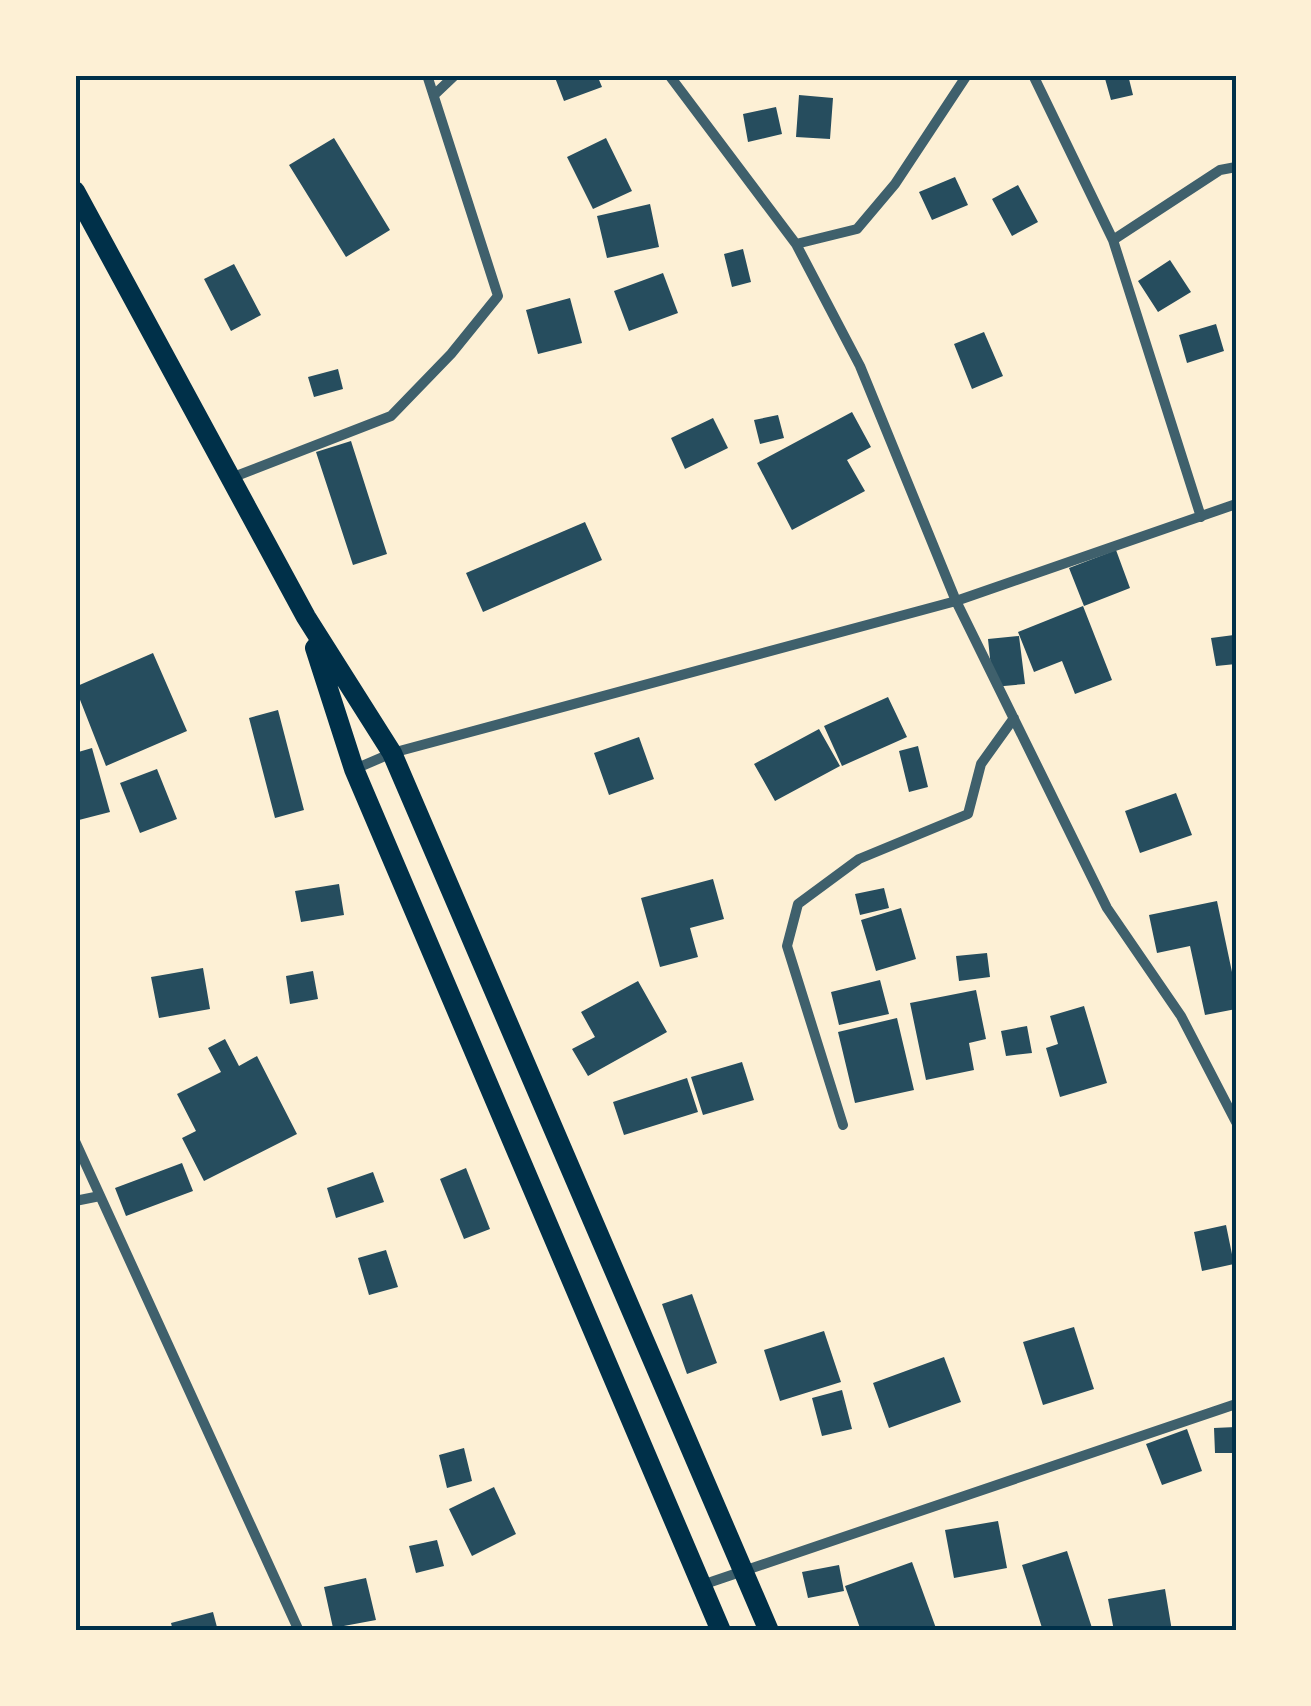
<svg xmlns="http://www.w3.org/2000/svg" width="1311" height="1706" viewBox="0 0 1311 1706" font-family="'Asap Condensed',sans-serif">
  <style>
    .building { fill: #264d5e }
    .lines { fill: none; stroke-linecap: round; stroke-linejoin: round }
    .minor { stroke: #3f606c; stroke-width: 10 }
    .secondary { stroke: #003049; stroke-width: 20 }
    .neatline { fill: none; stroke: #003049; stroke-width: 4 }
  </style>
  <rect width="100%" height="100%" fill="#fdf0d5"/>
  <!-- building -->
  <path class="building" d="M554,75H597L602,87L564,101Z
    M1104,75H1128L1133,95L1111,100Z
    M799,95L833,98L830,139L796,137Z
    M776,107L782,134L748,142L743,114Z
    M334,138L390,230L346,257L289,165Z
    M606,138L632,191L593,209L567,157Z
    M955,177L968,205L932,220L919,192Z
    M1018,185L1038,222L1012,236L992,199Z
    M650,204L659,247L607,258L597,216Z
    M743,249L751,282L732,287L724,254Z
    M1170,260L1191,292L1158,312L1138,281Z
    M234,264L261,315L231,331L204,279Z
    M663,273L678,313L629,331L614,291Z
    M570,298L582,343L538,354L526,310Z
    M1216,324L1224,351L1187,363L1179,335Z
    M984,332L1003,376L972,389L954,344Z
    M338,369L343,389L314,397L308,377Z
    M852,412L871,447L847,460L865,491L792,530L757,463Z
    M778,415L784,438L760,444L754,420Z
    M713,418L728,448L685,469L671,438Z
    M351,441L387,554L353,565L316,452Z
    M585,522L602,560L483,612L466,573Z
    M1116,550L1130,588L1084,606L1069,568Z
    M1083,606L1112,680L1075,694L1062,661L1034,672L1018,632Z
    M1234,635L1236,664L1216,666L1211,638Z
    M1019,636L1025,684L993,687L988,639Z
    M153,653L187,731L106,766L75,687Z
    M888,697L907,737L842,766L824,726Z
    M278,710L304,810L275,818L249,718Z
    M819,729L840,766L775,801L754,764Z
    M639,737L654,779L609,795L594,753Z
    M918,746L928,787L909,792L899,751Z
    M92,748L110,812L75,821V753Z
    M157,769L177,819L140,833L120,783Z
    M1176,793L1192,835L1140,853L1125,811Z
    M713,879L724,919L690,928L698,957L660,967L641,898Z
    M339,884L344,915L301,922L295,891Z
    M884,888L889,908L860,915L855,894Z
    M1217,901L1236,991V1009L1205,1015L1190,946L1157,953L1149,915Z
    M901,908L916,959L876,971L861,920Z
    M987,953L990,977L959,981L956,956Z
    M203,968L210,1009L159,1018L151,977Z
    M313,971L318,999L290,1004L286,976Z
    M880,980L889,1014L839,1025L831,992Z
    M638,981L667,1032L588,1076L572,1049L595,1037L581,1012Z
    M976,990L986,1039L969,1043L974,1070L926,1080L910,1003Z
    M1084,1006L1107,1083L1060,1097L1046,1048L1058,1044L1050,1016Z
    M897,1018L914,1090L855,1103L838,1032Z
    M1027,1026L1032,1053L1006,1056L1001,1031Z
    M225,1039L239,1066L257,1056L297,1134L204,1181L182,1138L196,1131L177,1094L221,1072L208,1048Z
    M742,1062L754,1100L703,1115L691,1077Z
    M687,1078L698,1112L624,1135L613,1102Z
    M182,1163L193,1191L126,1216L115,1188Z
    M466,1168L490,1229L464,1239L440,1179Z
    M373,1172L384,1202L336,1218L327,1188Z
    M1226,1225L1234,1264L1202,1271L1194,1232Z
    M386,1250L398,1287L369,1295L358,1258Z
    M692,1294L717,1363L687,1374L662,1304Z
    M1074,1327L1094,1389L1043,1405L1023,1342Z
    M824,1331L841,1382L780,1401L764,1350Z
    M944,1357L961,1402L889,1428L873,1383Z
    M842,1390L852,1429L822,1436L812,1398Z
    M1236,1427V1453H1215L1214,1428Z
    M1187,1429L1202,1471L1162,1485L1146,1444Z
    M464,1448L472,1481L447,1488L439,1455Z
    M494,1487L516,1534L472,1556L449,1509Z
    M998,1521L1007,1568L954,1578L945,1530Z
    M437,1540L444,1566L416,1573L409,1546Z
    M1067,1551L1093,1631H1043L1022,1565Z
    M912,1562L937,1631H861L845,1586Z
    M839,1565L844,1591L808,1598L802,1572Z
    M366,1578L376,1620L333,1628L324,1587Z
    M1165,1589L1172,1631H1114L1108,1599Z
    M213,1612L218,1631H173L171,1623Z"/>
  <g class="lines">
    <!-- minor -->
    <path class="minor" d="M669,75L796,244L860,366L956,601L1107,908L1181,1016L1236,1122
      M1033,75L1113,240L1201,517
      M435,94L455,75
      M1113,240L1220,170L1236,167
      M796,244L857,229L895,184L967,75
      M231,478L391,416L451,354L498,296L427,75
      M355,769L392,753L956,601L1236,504
      M843,1125L787,946L798,904L859,859L968,814L981,764L1014,718
      M75,1141L299,1631
      M75,1201L100,1196
      M702,1585L1236,1404"/>
    <!-- secondary -->
    <path class="secondary" d="M75,191L306,617L392,753L769,1631
      M315,648L354,769L721,1631"/>
  </g>
  <!-- border -->
  <rect width="1311" height="1706" fill="none" stroke="#fdf0d5" stroke-width="155"/>
  <rect x="78" y="78" width="1156" height="1550" class="neatline"/>
</svg>
